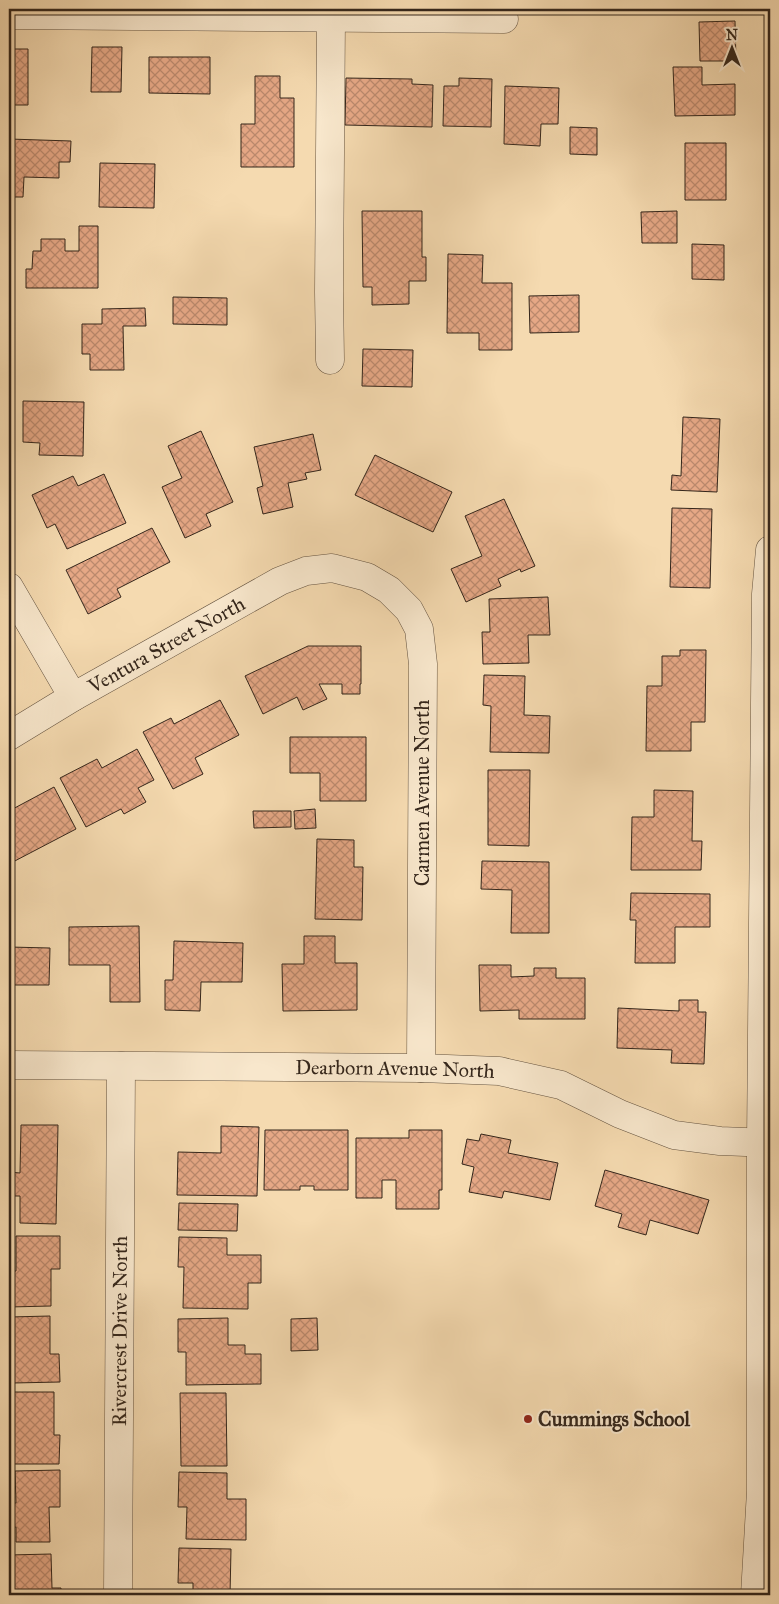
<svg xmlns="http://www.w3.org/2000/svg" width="779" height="1604" viewBox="0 0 779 1604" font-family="'IM FELL Great Primer',serif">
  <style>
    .building { fill: url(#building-cross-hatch); stroke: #34261b }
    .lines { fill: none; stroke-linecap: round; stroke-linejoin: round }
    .minor-casing { stroke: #645340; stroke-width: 29 }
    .minor { stroke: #f8e7cc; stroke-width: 28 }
    .poi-dot { fill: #8f2418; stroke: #f8e7cc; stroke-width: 2 }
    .labels { text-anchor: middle; stroke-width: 4; stroke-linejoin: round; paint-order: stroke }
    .street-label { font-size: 20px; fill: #34261b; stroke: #f8e7cc }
    .poi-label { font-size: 20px; font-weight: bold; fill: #34261b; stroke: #f8e7cc; text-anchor: start }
  </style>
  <defs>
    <pattern id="building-cross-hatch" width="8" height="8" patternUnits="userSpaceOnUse" patternTransform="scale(1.25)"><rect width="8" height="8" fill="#e6a886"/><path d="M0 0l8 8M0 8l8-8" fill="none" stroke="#bb896d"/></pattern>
  </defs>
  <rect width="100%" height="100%" fill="#f5dab0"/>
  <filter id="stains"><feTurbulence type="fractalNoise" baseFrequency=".004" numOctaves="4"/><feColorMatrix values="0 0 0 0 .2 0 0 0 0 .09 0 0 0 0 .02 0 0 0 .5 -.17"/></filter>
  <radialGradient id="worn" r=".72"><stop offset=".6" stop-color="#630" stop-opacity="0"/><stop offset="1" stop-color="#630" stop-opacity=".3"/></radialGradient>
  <!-- building -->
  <path class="building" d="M735,21L736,61H700L699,22Z
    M92,47H122L121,92H91Z
    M9,49H28V105H9Z
    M149,57H210V94L149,93Z
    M673,67H702V85L735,84V115L675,116Z
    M255,76H280V98H294V167H241V124H255Z
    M346,78L412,79V84L433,85L432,127L345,125Z
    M459,78L492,79L491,127L443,126L444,86H459Z
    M505,86L559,88L558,124H541L540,146L504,144Z
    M570,127L597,128V155L570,154Z
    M9,139L71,141L70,162H59V178L24,177L23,197H9Z
    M685,143H726V200H685Z
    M100,163L155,164L154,208L99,207Z
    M362,211H422V257H426V281H409V304L372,305V287H363Z
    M677,211V243H642L641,212Z
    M79,226H98V288H26V269H32L33,251H41V239H65V251H79Z
    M692,244L724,245V280L692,279Z
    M448,254L483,255L482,283H512V350H479V333H447Z
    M579,295V332L530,333L529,296Z
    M173,297L227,298V325L173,324Z
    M145,308L146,326H123L124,370H90V354H82V324H102V309Z
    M363,349L413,350L412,387L362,386Z
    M23,401L84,402L83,456L39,455L40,443L23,442Z
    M683,417L720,419L717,492L671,490L672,475L681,476Z
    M201,431L233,502L206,514L211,526L185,538L162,487L182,478L168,446Z
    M313,434L321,470L305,473L307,479L288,483L293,507L263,514L257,488L263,486L254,447Z
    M375,455L452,492L433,532L355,495Z
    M104,474L126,523L67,549L55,524L47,528L32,495L73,476L78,486Z
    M504,499L535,566L521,572L520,569L498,579L501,586L466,602L451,569L482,556L465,516Z
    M672,508L712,509L710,588L670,587Z
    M152,528L170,562L117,589L121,597L88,614L66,570Z
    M548,597L550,635H528L529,663L483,664L482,632H490L489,599Z
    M308,646H361V684H360V694H342V684H319L327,699L303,710L297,697L263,714L245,676Z
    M680,650H706L705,722H691V751H646L647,686H662V656H680Z
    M484,675L525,676L524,715L550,716L549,753L490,752L491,706L483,705Z
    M220,700L239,735L195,758L203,774L173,789L143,732L171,718L174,724Z
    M290,737H366V801H320V773H290Z
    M137,749L154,780L138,788L146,802L124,814L121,809L86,827L60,778L97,759L102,768Z
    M488,770H530L529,846L488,845Z
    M54,787L76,829L9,864V822L11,821L9,816V811Z
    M654,790L693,791L692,841H702L701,870H631L632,817H654Z
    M315,809L316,828L295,829L294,811Z
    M253,811H291V827L254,828Z
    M317,839L354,840V867H363L362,920L315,919Z
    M482,861L549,862V933H511L512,890L481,889Z
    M631,893L710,894V927H675V963H635L636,920H630Z
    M139,926L140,1002H110V965H69V927Z
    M304,936H335V963H357V1010L283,1011L282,964H304Z
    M174,941L243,943L242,982H201L200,1011L165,1010V980H173Z
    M9,947L50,948L49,985H9Z
    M479,965H511V977L534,976V968H556V978H585V1019H519V1010L480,1011Z
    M679,1000H698V1012H706L704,1064L671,1063L672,1050L617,1048L618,1008L679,1011Z
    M21,1125H58L56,1224L20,1223V1196H9V1172L20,1173Z
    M221,1126L259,1127L257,1196L177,1195L178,1152L221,1153Z
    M265,1130H348V1190H314V1186H300V1190H264Z
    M409,1130H442V1190H439V1209H396V1180H382V1198H356V1138H409Z
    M481,1134L511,1140L508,1153L558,1163L550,1200L504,1191L502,1198L469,1192L474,1167L462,1164L467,1139L479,1141Z
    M605,1170L709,1200L698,1234L650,1220L646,1235L618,1227L622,1214L595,1206Z
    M179,1203L238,1204L237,1231L178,1230Z
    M16,1236H60V1269H51V1306L9,1307V1271H16Z
    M179,1237L227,1238V1255H261V1283H248V1309L183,1308L184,1267H178Z
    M50,1316V1354H59L60,1382L13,1383L12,1354H9V1317Z
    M228,1318V1345H245V1354H261V1384L186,1385V1352H178V1319Z
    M317,1318L318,1350L291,1351V1319Z
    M12,1392H54V1435H60L59,1464H11V1441H9V1423H11Z
    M180,1393H226L227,1466H181Z
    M60,1470V1507H49L50,1542H16V1527L9,1528V1503H16L15,1471Z
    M179,1472L227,1473V1499H246V1540L186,1539L187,1507H178Z
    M179,1548L231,1549L230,1595H193V1583H178Z
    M51,1554L52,1588H61V1595H9V1555Z"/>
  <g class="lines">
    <!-- minor casing -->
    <g class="minor-casing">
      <g id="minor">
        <path d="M9,15L504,19"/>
        <path d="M330,360L329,292L331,18"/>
        <path d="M9,587L73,697"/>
        <path id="s1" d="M9,736L73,697L280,581L306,571L332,568L367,577L389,590L409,610L419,629L423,664L421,1068"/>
        <path id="s2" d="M9,1065L421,1068L499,1071L561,1085L620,1114L674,1135L720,1141L770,1143"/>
        <path id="s3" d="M118,1595L121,1066"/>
        <path d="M755,1595L761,1491V1143L766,594L770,550"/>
      </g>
    </g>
    <!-- minor -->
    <use href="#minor" class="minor"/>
  </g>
  <!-- markers -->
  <circle class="poi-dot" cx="528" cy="1419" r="5"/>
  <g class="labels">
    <!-- street labels -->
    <g class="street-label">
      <text dy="7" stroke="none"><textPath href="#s1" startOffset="182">Ventura Street North</textPath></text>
      <text transform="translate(422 793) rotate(-90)" y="7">Carmen Avenue North</text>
      <text dy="7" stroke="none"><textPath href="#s2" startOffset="386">Dearborn Avenue North</textPath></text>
      <text dy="7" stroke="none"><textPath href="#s3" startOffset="264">Rivercrest Drive North</textPath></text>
    </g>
    <!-- poi labels -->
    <g class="poi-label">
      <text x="538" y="1426">Cummings School</text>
    </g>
  </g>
  <!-- margin -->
  <rect width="779" height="1604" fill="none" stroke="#f5dab0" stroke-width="30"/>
  <rect x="10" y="10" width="759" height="1584" fill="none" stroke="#34261b" stroke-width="2.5"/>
  <rect x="15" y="15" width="749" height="1574" fill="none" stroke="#34261b"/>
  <!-- north arrow -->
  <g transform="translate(732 48)" stroke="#f8e7cc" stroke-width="4" paint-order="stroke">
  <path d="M0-4L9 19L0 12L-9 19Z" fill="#34261b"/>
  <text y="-8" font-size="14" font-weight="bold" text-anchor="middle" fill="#34261b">N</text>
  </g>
  <rect width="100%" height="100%" filter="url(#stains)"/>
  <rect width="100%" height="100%" fill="url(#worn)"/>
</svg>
